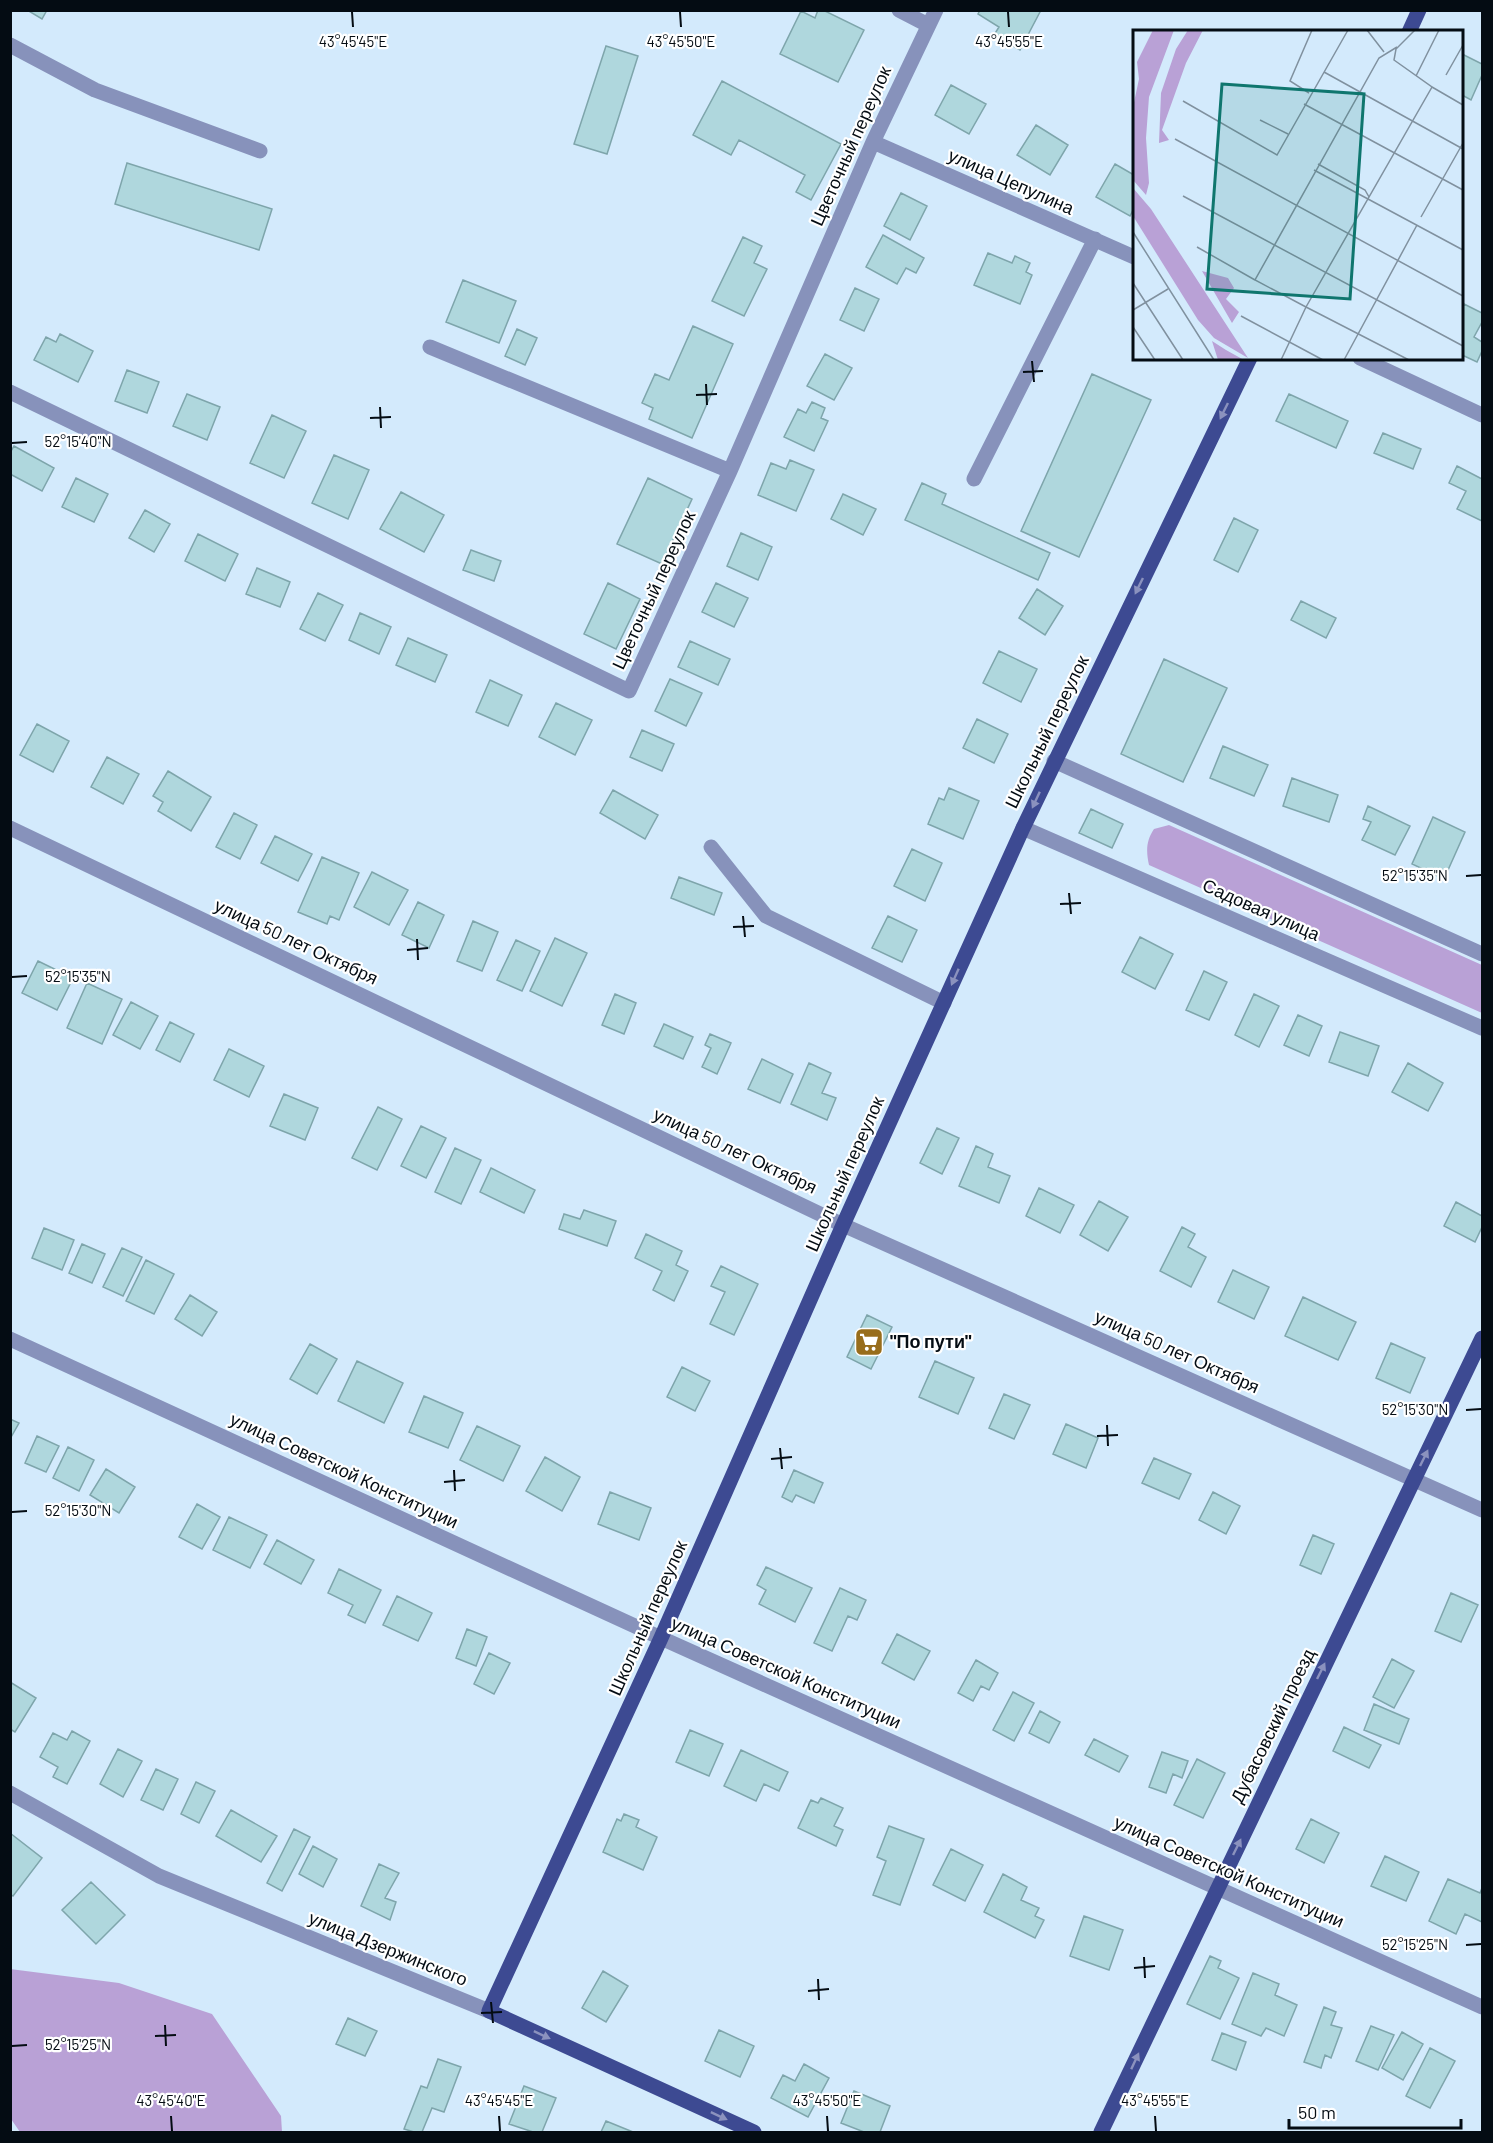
<svg xmlns="http://www.w3.org/2000/svg" width="1493" height="2143" viewBox="0 0 1493 2143" font-family="Barlow,sans-serif">
  <style>
    .forest { fill: #b9a1d6 }
    .building { fill: #afd7dd; stroke: #7ea5ab; stroke-width: 1.5 }
    .lines { fill: none; stroke-linecap: round; stroke-linejoin: round }
    .minor { stroke: #8792bb; stroke-width: 15 }
    .major { stroke: #3d4a92; stroke-width: 15 }
    .oneway { fill: #8b92be }
    .ticks { fill: none; stroke: #040c13; stroke-width: 2 }
    .labels { text-anchor: middle; stroke-width: 4.5; stroke-linejoin: round; paint-order: stroke }
    .street-label { font-size: 18px; fill: #040c13; stroke: #fff }
    .poi-label { font-size: 18px; font-weight: bold; fill: #040c13; stroke: #fff; text-anchor: start }
    .inset-road { fill: none; stroke: #80919f; stroke-width: 1.5 }
    .view { fill: #0f766e; fill-opacity: 0.15; stroke: #0f766e; stroke-width: 3 }
    .inset-edge { fill: none; stroke: #040c13; stroke-width: 3 }
    .ticks-label { font-size: 15px; text-anchor: middle; fill: #040c13; stroke: #fff; stroke-width: 4.5; stroke-linejoin: round; paint-order: stroke }
  </style>
  <rect width="100%" height="100%" fill="#d3eafc"/>
  <!-- forest -->
  <path class="forest" d="M1169,825L1482,965V1013L1149,865C1146,851 1146,841 1154,829Z
    M10,1969L119,1983L212,2014L281,2116L282,2132H20L11,2119Z"/>
  <!-- building -->
  <path class="building" d="M27,10H47L42,19Z
    M818,10H823L864,30L838,82L780,54L801,11L815,18Z
    M980,10H1041L1020,50L994,35L999,27L978,14Z
    M606,46L638,56L607,154L574,144Z
    M1462,54L1482,64V75L1471,100L1462,95Z
    M722,81L841,144L811,200L796,192L805,175L739,140L731,155L693,135Z
    M951,85L986,104L969,134L935,115Z
    M1036,125L1068,145L1050,175L1017,155Z
    M127,163L272,209L259,250L115,204Z
    M1115,164L1134,175V208L1130,216L1096,197Z
    M901,193L927,206L910,240L884,226Z
    M883,235L924,258L916,273L906,268L897,284L866,267Z
    M743,237L762,246L754,263L767,269L744,316L712,301Z
    M988,253L1012,263L1015,256L1030,263L1026,272L1032,275L1020,304L974,285Z
    M463,280L516,301L499,343L446,322Z
    M855,288L879,299L864,331L840,320Z
    M1464,304L1482,313V322L1474,337L1482,342V351L1477,362L1462,355V309Z
    M693,326L733,344L692,438L649,419L653,408L642,403L655,374L669,380Z
    M517,329L537,338L525,365L505,356Z
    M60,334L93,351L78,382L34,360L46,337L56,342Z
    M825,354L852,368L834,400L807,386Z
    M127,370L159,382L147,413L115,401Z
    M1092,374L1151,400L1079,557L1021,531Z
    M187,394L220,407L207,440L173,426Z
    M1289,394L1348,421L1336,448L1276,421Z
    M812,402L825,408L821,418L828,421L814,451L784,437L798,409L806,413Z
    M272,415L306,431L284,478L250,463Z
    M1383,433L1421,449L1413,469L1374,453Z
    M14,446L54,468L42,491L10,474V453Z
    M334,455L369,470L348,519L312,503Z
    M790,460L814,470L796,511L758,495L771,463L786,469Z
    M1457,466L1482,479V521L1457,509L1466,491L1449,483Z
    M76,478L108,494L94,522L62,507Z
    M648,478L692,499L662,564L617,544Z
    M922,483L946,494L942,504L1050,553L1038,580L905,520Z
    M401,492L444,515L424,552L380,529Z
    M843,494L876,509L863,535L831,519Z
    M145,510L170,524L154,552L129,538Z
    M1234,518L1258,530L1238,572L1214,560Z
    M741,533L772,547L758,580L727,566Z
    M198,534L238,554L225,581L185,561Z
    M471,550L501,561L494,581L463,570Z
    M257,568L290,582L280,607L246,594Z
    M608,583L640,599L616,649L584,634Z
    M716,583L748,598L734,627L702,612Z
    M1037,589L1063,606L1045,635L1019,618Z
    M318,593L343,605L325,641L300,629Z
    M1301,601L1336,618L1326,638L1291,620Z
    M360,613L391,627L379,654L349,640Z
    M408,638L447,655L435,682L396,665Z
    M690,641L730,659L718,685L678,667Z
    M999,651L1037,669L1021,702L983,683Z
    M1164,659L1227,688L1183,782L1121,754Z
    M670,679L702,693L686,726L655,711Z
    M490,680L522,695L508,726L476,712Z
    M556,703L592,720L575,755L539,737Z
    M977,719L1008,734L994,763L963,748Z
    M37,724L69,741L53,772L20,755Z
    M642,730L674,744L662,771L630,757Z
    M1223,746L1268,765L1254,796L1210,778Z
    M107,757L139,774L123,804L91,787Z
    M168,771L211,797L191,831L158,811L163,802L153,796Z
    M1292,778L1338,795L1329,822L1283,806Z
    M949,788L979,801L963,839L928,824L939,798L944,800Z
    M613,790L658,815L645,839L600,813Z
    M1368,806L1410,826L1395,855L1362,840L1371,822L1363,819Z
    M1091,809L1123,824L1112,848L1079,833Z
    M234,813L257,825L240,859L216,847Z
    M1433,817L1465,832L1444,879L1412,864Z
    M275,836L312,854L298,881L261,863Z
    M912,849L942,863L925,901L894,886Z
    M322,857L359,873L339,920L330,916L327,924L298,912Z
    M372,872L408,890L389,925L354,907Z
    M679,877L722,893L714,915L671,898Z
    M418,902L444,915L429,948L402,935Z
    M888,916L917,930L902,962L872,948Z
    M473,921L498,932L482,971L457,961Z
    M1140,937L1173,954L1155,989L1122,972Z
    M555,938L587,953L562,1006L530,991Z
    M516,940L540,951L522,991L497,980Z
    M38,961L73,978L57,1010L22,993Z
    M1204,971L1227,982L1209,1020L1186,1010Z
    M87,983L122,999L102,1044L67,1028Z
    M615,994L636,1003L624,1034L602,1025Z
    M1254,994L1279,1006L1259,1047L1235,1035Z
    M131,1002L158,1016L140,1049L113,1035Z
    M1298,1015L1322,1026L1309,1056L1284,1045Z
    M170,1022L194,1034L180,1062L156,1050Z
    M664,1024L693,1037L683,1059L654,1046Z
    M1340,1032L1379,1046L1368,1076L1329,1062Z
    M710,1034L731,1043L717,1074L702,1067L711,1048L705,1045Z
    M229,1049L264,1066L249,1097L214,1080Z
    M762,1059L793,1074L780,1103L748,1089Z
    M809,1063L831,1073L822,1093L836,1098L827,1120L791,1104Z
    M1408,1063L1443,1083L1428,1111L1392,1092Z
    M284,1094L318,1108L305,1140L270,1126Z
    M378,1107L402,1119L377,1170L352,1158Z
    M421,1126L446,1138L426,1178L401,1166Z
    M937,1128L959,1138L942,1174L920,1163Z
    M976,1146L993,1154L988,1167L1010,1176L999,1203L959,1186Z
    M455,1148L481,1160L461,1204L435,1192Z
    M491,1168L535,1190L524,1213L480,1192Z
    M1039,1188L1074,1205L1060,1233L1026,1216Z
    M1099,1201L1128,1217L1108,1251L1080,1235Z
    M1456,1202L1482,1216V1227L1475,1242L1444,1226Z
    M584,1210L616,1221L607,1246L559,1229L564,1214L580,1219Z
    M1182,1227L1195,1234L1188,1247L1206,1257L1191,1287L1160,1271Z
    M44,1228L74,1240L62,1270L32,1258Z
    M646,1234L682,1251L676,1265L688,1271L674,1301L653,1290L662,1271L635,1258Z
    M82,1244L105,1254L92,1283L69,1273Z
    M122,1248L142,1257L123,1296L103,1287Z
    M146,1260L174,1274L154,1314L126,1301Z
    M721,1266L758,1284L734,1335L710,1324L725,1292L711,1286Z
    M1233,1270L1269,1287L1254,1319L1218,1302Z
    M190,1295L217,1312L202,1336L175,1319Z
    M1303,1297L1356,1322L1338,1360L1285,1336Z
    M867,1315L892,1327L871,1369L847,1357Z
    M1391,1343L1425,1358L1410,1393L1376,1378Z
    M310,1344L337,1359L317,1394L290,1379Z
    M357,1361L403,1383L384,1423L338,1401Z
    M935,1361L974,1378L958,1414L919,1397Z
    M682,1367L710,1381L695,1411L667,1397Z
    M1004,1394L1030,1405L1014,1439L989,1428Z
    M424,1396L463,1413L448,1448L409,1432Z
    M10,1419L19,1423L10,1439Z
    M1066,1424L1098,1438L1086,1468L1053,1454Z
    M477,1426L520,1446L503,1481L460,1460Z
    M37,1436L59,1446L46,1472L25,1463Z
    M68,1447L94,1460L79,1491L53,1478Z
    M545,1457L580,1477L562,1511L526,1491Z
    M1154,1458L1191,1474L1179,1499L1142,1483Z
    M106,1469L135,1487L119,1513L90,1495Z
    M794,1470L823,1483L814,1503L796,1495L792,1502L782,1497Z
    M610,1492L651,1508L639,1540L598,1524Z
    M1213,1492L1240,1506L1226,1534L1199,1520Z
    M197,1504L220,1517L202,1549L179,1537Z
    M229,1517L267,1535L250,1568L213,1550Z
    M1313,1535L1334,1544L1321,1574L1300,1565Z
    M277,1540L314,1560L301,1584L264,1564Z
    M766,1567L812,1588L795,1622L759,1604L766,1590L757,1585Z
    M339,1569L381,1590L365,1623L348,1615L353,1605L328,1593Z
    M840,1588L866,1600L857,1620L848,1616L832,1651L814,1643Z
    M1451,1593L1478,1605L1461,1642L1435,1631Z
    M397,1596L432,1613L418,1641L383,1625Z
    M467,1629L487,1637L476,1666L456,1658Z
    M897,1634L930,1651L914,1680L882,1663Z
    M489,1653L510,1663L494,1694L474,1684Z
    M1392,1659L1414,1671L1394,1708L1373,1697Z
    M976,1660L998,1673L989,1690L981,1686L973,1701L958,1693Z
    M10,1682L36,1698L15,1732L10,1729Z
    M1013,1692L1034,1703L1014,1741L993,1730Z
    M1374,1704L1409,1719L1399,1744L1364,1730Z
    M1040,1711L1060,1722L1049,1743L1029,1733Z
    M1344,1727L1381,1745L1369,1768L1333,1751Z
    M690,1730L723,1744L709,1776L676,1762Z
    M72,1731L90,1741L67,1784L53,1777L58,1767L40,1757L53,1733L67,1740Z
    M1094,1739L1128,1756L1119,1772L1085,1755Z
    M118,1749L142,1761L123,1797L100,1784Z
    M741,1750L788,1772L779,1791L764,1784L756,1801L724,1786Z
    M1162,1752L1188,1761L1182,1778L1173,1774L1166,1793L1149,1787Z
    M1197,1759L1225,1773L1203,1818L1174,1805Z
    M156,1769L178,1779L163,1810L141,1800Z
    M196,1782L215,1791L199,1823L181,1814Z
    M821,1798L843,1808L834,1826L843,1830L836,1846L798,1828L811,1800L818,1803Z
    M231,1810L277,1836L261,1862L216,1836Z
    M624,1814L639,1820L636,1827L657,1837L643,1870L603,1852L617,1819L621,1821Z
    M1311,1819L1339,1833L1324,1863L1296,1849Z
    M889,1826L924,1839L900,1905L873,1895L886,1861L877,1857Z
    M294,1829L310,1837L282,1891L267,1883Z
    M10,1833L42,1858L13,1896L10,1894Z
    M313,1846L337,1859L323,1887L299,1874Z
    M951,1849L983,1865L965,1901L933,1885Z
    M1385,1856L1419,1872L1406,1901L1371,1886Z
    M379,1864L399,1873L385,1898L396,1902L390,1920L361,1906Z
    M1003,1874L1027,1887L1021,1900L1039,1908L1035,1916L1044,1920L1035,1938L984,1912Z
    M1448,1879L1480,1893L1482,1888V1922L1465,1914L1456,1934L1429,1921Z
    M91,1882L125,1915L96,1944L62,1910Z
    M1084,1916L1123,1930L1109,1970L1070,1956Z
    M1210,1956L1221,1961L1218,1968L1239,1978L1220,2019L1187,2004Z
    M603,1971L628,1986L606,2022L582,2008Z
    M1253,1973L1279,1984L1275,1995L1297,2005L1284,2036L1266,2028L1261,2036L1232,2024Z
    M1324,2007L1336,2012L1331,2025L1342,2028L1331,2058L1325,2055L1321,2068L1304,2062Z
    M348,2018L377,2031L365,2056L336,2044Z
    M1371,2026L1394,2035L1378,2070L1356,2061Z
    M719,2030L754,2046L740,2077L705,2061Z
    M1402,2032L1423,2044L1403,2080L1382,2068Z
    M1222,2033L1246,2042L1236,2070L1212,2060Z
    M1430,2048L1455,2061L1430,2108L1406,2096Z
    M438,2059L461,2067L444,2112L432,2108L422,2132H414L404,2129L421,2086L427,2088Z
    M804,2064L829,2078L808,2117L771,2098L783,2075L795,2081Z
    M524,2086L556,2098L542,2132H533L509,2124Z
    M854,2091L890,2106L880,2132H864L841,2123Z
    M606,2121L633,2132H601Z"/>
  <g class="lines">
    <!-- minor -->
    <path class="minor" d="M899,10L928,25
      M10,45L95,90L260,151
      M873,142L1134,257
      M430,347L730,471
      M1360,358L1482,415
      M10,392L629,691L730,471L873,142L936,10
      M974,479L1095,239
      M1054,761L1482,954
      M10,828L843,1225L1482,1510
      M1023,828L1482,1028
      M711,847L766,916L944,1003
      M10,1339L661,1638L1482,2007
      M10,1793L159,1876L489,2011"/>
    <!-- major -->
    <path class="major" d="M1409,32L1419,10
      M754,2132L489,2011L661,1638L843,1225L1023,828L1250,358
      M1101,2132L1482,1338"/>
  </g>
  <!-- one-way arrows -->
  <defs><path id="oneway-solid" d="M-6-.8H1V-3.2L6.5 0L1 3.2V.8H-6Z" transform="scale(1.5)"/></defs>
  <g class="oneway">
    <use href="#oneway-solid" transform="translate(1224 411) rotate(116)"/>
    <use href="#oneway-solid" transform="translate(1139 586) rotate(116)"/>
    <use href="#oneway-solid" transform="translate(1036 800) rotate(115)"/>
    <use href="#oneway-solid" transform="translate(955 977) rotate(114)"/>
    <use href="#oneway-solid" transform="translate(1424 1458) rotate(-64)"/>
    <use href="#oneway-solid" transform="translate(1321 1671) rotate(-64)"/>
    <use href="#oneway-solid" transform="translate(1237 1847) rotate(-64)"/>
    <use href="#oneway-solid" transform="translate(542 2035) rotate(25)"/>
    <use href="#oneway-solid" transform="translate(1135 2061) rotate(-65)"/>
    <use href="#oneway-solid" transform="translate(719 2116) rotate(25)"/>
  </g>
  <!-- ticks -->
  <path class="ticks" d="M352,12L353,27M680,12L681,27M1008,12L1009,27M1032,361L1034,382M1023,372L1043,371M706,384L707,405M696,395L717,394M380,407L381,428M370,418L391,417M12,443L27,442M1466,876L1481,875M1069,893L1071,914M1060,904L1081,903M743,916L745,937M733,927L754,926M417,939L418,960M407,950L428,948M12,977L27,976M1466,1410L1481,1409M1107,1425L1108,1446M1097,1436L1118,1435M780,1448L782,1469M771,1459L792,1457M454,1470L455,1491M444,1482L465,1480M12,1512L27,1511M1466,1945L1481,1944M1144,1957L1145,1978M1134,1968L1155,1966M818,1979L819,2000M808,1991L829,1989M491,2002L493,2023M481,2013L502,2012M165,2025L166,2046M155,2036L176,2035M12,2046L27,2045M171,2116L172,2131M499,2116L500,2131M827,2116L828,2131M1155,2116L1156,2131"/>
  <!-- icons -->
  <defs>
    <g id="supermarket-square" transform="scale(1.5)"><rect x="-9" y="-9" width="18" height="18" rx="4" fill="#986d1b" stroke="#fff"/><path d="M-6-5.5h2.5l.6 2H6L4.5 2H-2.5L-4.4-4H-6ZM-1.5 3.2a1.3 1.3 0 1 0 .1 0ZM3 3.2a1.3 1.3 0 1 0 .1 0Z" fill="#fff"/></g>
  </defs>
  <g fill-rule="evenodd">
    <use href="#supermarket-square" x="869" y="1342"/>
  </g>
  <g class="labels">
    <!-- street labels -->
    <g class="street-label">
      <text transform="translate(851 146) rotate(-66)" y="6">Цветочный переулок</text>
      <text transform="translate(1011 182) rotate(24)" y="6">улица Цепулина</text>
      <text transform="translate(654 590) rotate(-65)" y="6">Цветочный переулок</text>
      <text transform="translate(1047 732) rotate(-64)" y="6">Школьный переулок</text>
      <text transform="translate(1261 910) rotate(24)" y="6">Садовая улица</text>
      <text transform="translate(296 942) rotate(25)" y="6">улица 50 лет Октября</text>
      <text transform="translate(735 1151) rotate(25)" y="6">улица 50 лет Октября</text>
      <text transform="translate(845 1174) rotate(-66)" y="6">Школьный переулок</text>
      <text transform="translate(1177 1352) rotate(24)" y="6">улица 50 лет Октября</text>
      <text transform="translate(344 1471) rotate(25)" y="6">улица Советской Конституции</text>
      <text transform="translate(648 1618) rotate(-66)" y="6">Школьный переулок</text>
      <text transform="translate(786 1673) rotate(24)" y="6">улица Советской Конституции</text>
      <text transform="translate(1273 1726) rotate(-64)" y="6">Дубасовский проезд</text>
      <text transform="translate(1229 1872) rotate(24)" y="6">улица Советской Конституции</text>
      <text transform="translate(388 1949) rotate(22)" y="6">улица Дзержинского</text>
    </g>
    <!-- poi labels -->
    <g class="poi-label">
      <text x="890" y="1348">"По пути"</text>
    </g>
  </g>
  <!-- overview -->
  <g transform="translate(1133 30)">
    <rect width="330" height="330" fill="#d3eafc"/>
    <path d="M20,0H41L16,67L13,108L16,153L13,165L0,150V77L6,49L4,32ZM55,0H70L53,33L29,100L36,110L26,113L28,63L43,19ZM0,158L18,179L115,328L81,308L65,290L0,186ZM69,241L95,248L101,258L93,269L106,282L99,293ZM79,311L93,320L111,330H85Z" fill="#b9a1d6"/>
    <path class="inset-road" d="M234,0L251,22M191,42L330,119M313,45L330,15M283,46L306,0M299,57L330,75M176,63L157,51L179,0M50,71L144,125L215,0M171,74L330,160M127,90L155,104M42,109L330,266M185,134L232,160L236,167M181,140L330,220M50,166L330,316M288,187L330,113M0,202L81,330M64,217L122,250M0,253L50,330M173,277L276,330M173,277L122,250L246,28L264,17M0,280L35,259M108,286L190,330M0,297L22,330M148,330L173,277L299,57L261,30L263,19L282,0M211,330L284,195"/>
    <path class="view" d="M89,54L231,64L217,269L74,259Z"/>
    <rect width="330" height="330" class="inset-edge"/>
  </g>
  <g class="ticks-label">
    <text x="353" y="47">43°45'45"E</text>
    <text x="681" y="47">43°45'50"E</text>
    <text x="1009" y="47">43°45'55"E</text>
    <text x="78" y="447">52°15'40"N</text>
    <text x="1415" y="881">52°15'35"N</text>
    <text x="78" y="982">52°15'35"N</text>
    <text x="1415" y="1415">52°15'30"N</text>
    <text x="78" y="1516">52°15'30"N</text>
    <text x="1415" y="1950">52°15'25"N</text>
    <text x="78" y="2050">52°15'25"N</text>
    <text x="171" y="2106">43°45'40"E</text>
    <text x="499" y="2106">43°45'45"E</text>
    <text x="827" y="2106">43°45'50"E</text>
    <text x="1155" y="2106">43°45'55"E</text>
  </g>
  <!-- border -->
  <rect width="1493" height="2143" fill="none" stroke="#040c13" stroke-width="24"/>
  <!-- scale -->
  <path d="M1289 2119v9h172v-9" fill="none" stroke="#040c13" stroke-width="3"/>
  <text x="1298" y="2119" font-size="18" fill="#040c13" stroke="#ffffff" stroke-width="4.5" paint-order="stroke">50 m</text>
</svg>
